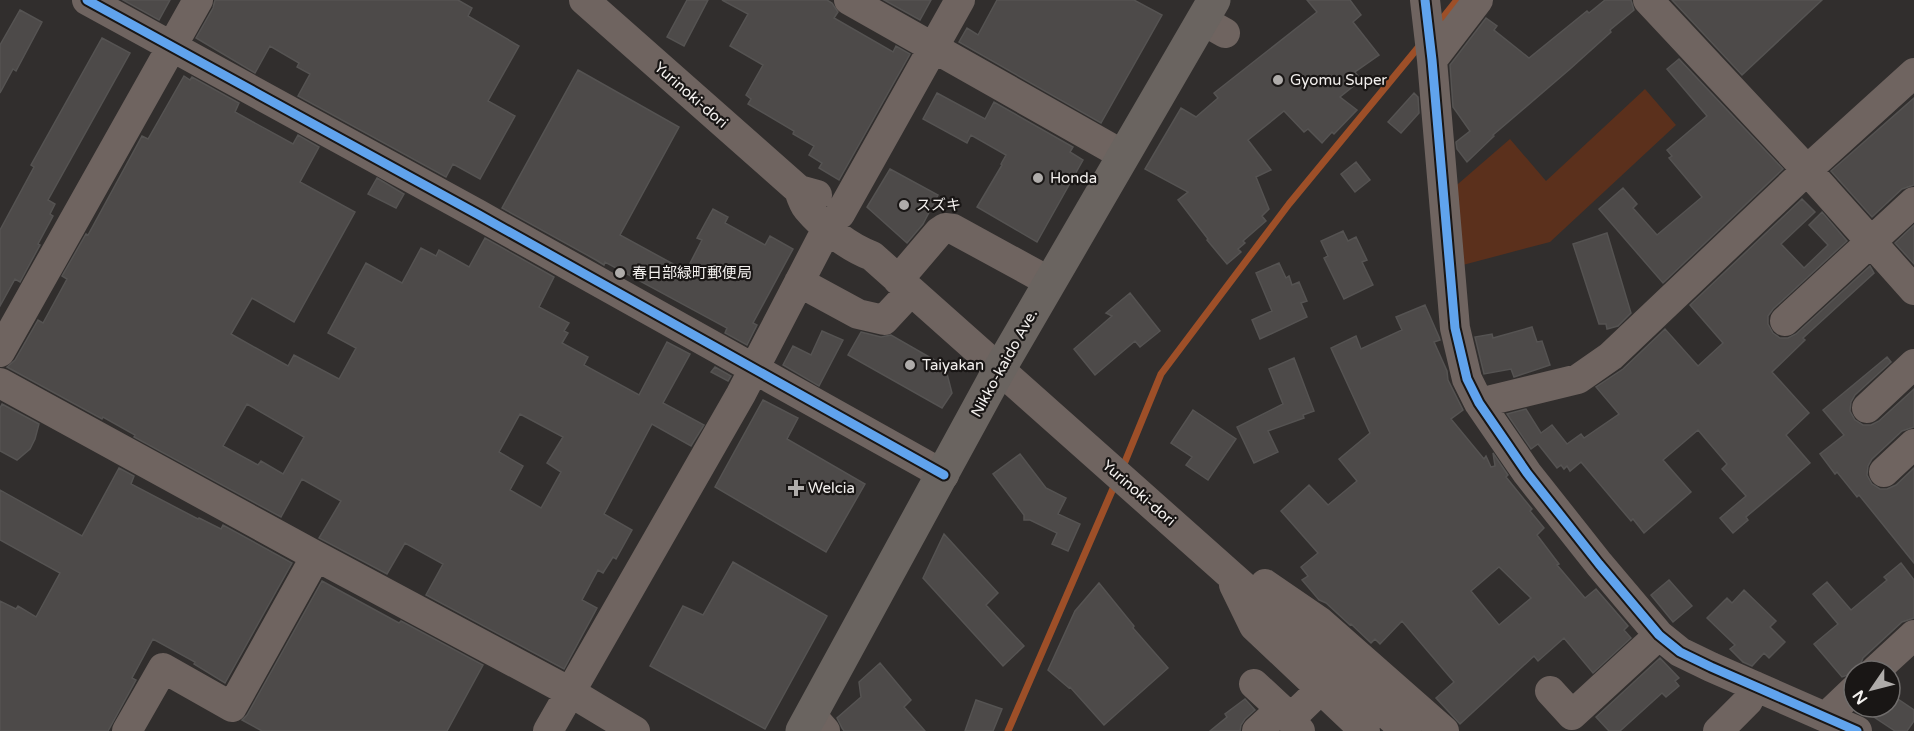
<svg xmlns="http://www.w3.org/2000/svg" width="1914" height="731" viewBox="0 0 1914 731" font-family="'Varela Round','Noto Sans JP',sans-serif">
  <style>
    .green { fill: #5b301c }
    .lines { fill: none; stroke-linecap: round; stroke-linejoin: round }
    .stream { stroke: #9d4f28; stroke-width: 7 }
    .building { fill: #4d4a49; stroke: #555352; stroke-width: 1.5; fill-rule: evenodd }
    .minor { stroke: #6f6460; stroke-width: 30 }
    .highway { stroke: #6a6460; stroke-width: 33 }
    .cycleway-casing { stroke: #191615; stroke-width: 13 }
    .cycleway { stroke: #60a3ed; stroke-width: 9 }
    .poi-dot { fill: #afacaa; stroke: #191615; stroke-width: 2 }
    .labels { text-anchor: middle; stroke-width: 4.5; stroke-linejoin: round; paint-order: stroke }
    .poi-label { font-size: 15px; fill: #f3f0ee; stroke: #191615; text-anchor: start }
    .street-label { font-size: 15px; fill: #f3f0ee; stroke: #191615 }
  </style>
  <rect width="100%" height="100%" fill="#312e2d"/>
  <!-- green -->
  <path class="green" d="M1645,89L1676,125L1550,242L1459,266L1451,190L1510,139L1546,181Z"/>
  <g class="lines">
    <!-- stream -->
    <path class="stream" d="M1438,24L1457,0
      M1122,469L1161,374L1289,204L1421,44
      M1008,731L1115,484"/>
  </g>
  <!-- building -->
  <path class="building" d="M123,0H170L159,20Z
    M215,0H458L472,8L468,16L519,46L488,101L515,116L480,179L453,164L446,177L298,96L310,74L297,67L299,63L270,46L255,73L196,38L213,8Z
    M687,0H708L684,46L667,37Z
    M722,0H827L832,3L838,12L834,18L893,52L896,46L910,54L839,180L819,168L822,163L809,155L814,146L793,134L794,131L748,104L751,99L746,95L763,65L730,46L748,14Z
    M884,0H931L920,20Z
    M997,0H1134L1162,15L1101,123L959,42L967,28L978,35Z
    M1307,0H1350L1361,15L1353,22L1379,55L1355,72L1361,80L1340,97L1357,110L1334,134L1332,132L1322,143L1308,129L1304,132L1284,111L1248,140L1271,170L1256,177L1269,209L1262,216L1266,221L1243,241L1245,243L1238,249L1241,252L1227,264L1207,240L1208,239L1178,200L1188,192L1145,169L1181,108L1196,117L1218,98L1214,93L1317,12Z
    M1605,0H1631L1634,10L1610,30L1611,32L1570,69L1493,135L1494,136L1467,162L1457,149L1456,142L1470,131L1453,107L1450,65L1486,18L1497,26L1494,30L1529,58L1587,11L1589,13Z
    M1672,0H1822L1742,75Z
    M20,10L42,22L16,71L13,69L0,93V45Z
    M102,38L130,53L48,200L55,204L50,214L53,216L38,244L40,245L20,282L15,279L0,306V230L34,167L31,165Z
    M1679,59L1783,169L1663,283L1599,209L1623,188L1637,204L1633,208L1657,235L1702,197L1669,158L1672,156L1667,150L1707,116L1667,69Z
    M578,70L679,127L620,235L686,271L702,240L697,238L713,209L728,217L725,223L765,245L770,236L793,249L753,323L757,325L747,345L725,333L727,328L605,262L604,265L596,260L502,208Z
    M184,76L190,80L192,77L239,103L235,112L293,144L298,135L319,147L300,182L355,212L294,322L252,298L231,334L288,366L294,355L339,379L356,348L328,333L366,263L402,283L421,248L436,256L439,250L469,267L485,238L554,277L539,307L569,323L564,331L568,333L562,343L588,357L584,365L639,395L667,342L690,354L663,403L704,425L691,446L652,424L604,514L632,530L616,559L613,557L603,573L598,570L582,600L597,608L564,669L426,595L443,564L405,543L387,574L319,538L341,501L302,479L281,517L134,437L135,435L103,417L102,419L7,367L15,360L38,320L43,323L67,279L62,276L86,234L88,235L142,136L148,139ZM247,404L304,437L283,474L261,461L258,465L223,446ZM520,414L563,437L547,463L561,472L541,508L510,490L523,466L499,452Z
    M937,93L985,119L994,102L1073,147L1070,152L1083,160L1037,242L977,207L1002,165L1001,164L1006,155L971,135L967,143L923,119Z
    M1414,93L1418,97L1419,113L1401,133L1388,122Z
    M1914,98V185L1902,189L1872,217L1831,171Z
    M1356,162L1370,180L1355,192L1341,174Z
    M890,169L938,195L923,224L907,243L867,207Z
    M377,178L404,194L396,208L368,194Z
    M1802,199L1815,212L1781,244L1804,268L1828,245L1809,225L1822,212L1847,241L1773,309L1768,316V324L1773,333L1780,338H1788L1796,334L1870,266L1874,273L1803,338L1805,340L1772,372L1809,413L1786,435L1810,463L1746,517L1748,520L1733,533L1720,518L1746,496L1722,469L1727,464L1698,430L1663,460L1691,492L1644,533L1633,519L1631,521L1581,462L1570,471L1567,466L1564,469L1561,465L1557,468L1538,444L1531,449L1507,414L1526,409L1541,433L1552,425L1567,444L1581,434L1584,438L1619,414L1596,387L1623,369L1665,329L1698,366L1723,343L1690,305Z
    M1914,225V264L1895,243Z
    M1343,231L1348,241L1356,237L1367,260L1362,262L1373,285L1344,299L1324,258L1328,256L1321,241Z
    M1607,233L1631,313L1618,326L1607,329L1606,324H1599L1573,244Z
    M1279,263L1286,278L1289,276L1292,285L1299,282L1307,301L1301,303L1307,317L1260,339L1252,320L1272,311L1256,273Z
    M1130,293L1160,331L1140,347L1135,341L1095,375L1074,349L1112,316L1106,313Z
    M1425,305L1439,337L1440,340L1434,342L1447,371L1448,380L1463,410L1451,419L1484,459L1486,456L1491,467L1495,466L1493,453L1508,475L1506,477L1532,509L1530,511L1544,528L1537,535L1559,564L1557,565L1585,598L1596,589L1628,626L1624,630L1631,638L1593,673L1564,638L1538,661L1534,656L1460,724L1436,698L1454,682L1402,621L1380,644L1375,639L1371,643L1351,624L1350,625L1326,603L1319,600L1302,580L1308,576L1301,567L1318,553L1281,511L1309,485L1328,505L1357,481L1339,459L1370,433L1331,348L1356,336L1361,349L1402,330L1396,317ZM1499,567L1531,598L1499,625L1471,591Z
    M1532,327L1537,342L1542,341L1550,365L1514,377L1511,369L1484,374L1475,337L1492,334L1493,338Z
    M822,331L843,340L819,386L783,365L793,346L811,355Z
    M861,332L881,337L891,335L945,366L952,393L942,408L848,355Z
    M1887,357L1891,362L1855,395L1851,402L1850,411L1855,420L1863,425H1871L1879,421L1914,389V427L1902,431L1872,459L1868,466L1867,475L1872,484L1880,489H1887L1896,485L1914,468V563L1859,495L1857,497L1837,472L1835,474L1820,454L1844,435L1823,410Z
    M1294,358L1314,411L1303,415L1304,418L1268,431L1278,452L1254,463L1237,427L1283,404L1269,369Z
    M715,367L731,376L728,381L711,372Z
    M763,400L798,418L787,439L865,484L826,552L715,487Z
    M2,404L39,424L35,439L30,449L17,460L0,451V408Z
    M1193,410L1236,439L1208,480L1186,465L1192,457L1171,443Z
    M1020,454L1046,488L1066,498L1058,514L1080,524L1068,551L1052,544L1057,533L1030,520H1024V515L993,474Z
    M119,468L134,476L131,484L198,519L199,518L221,529L223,525L292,563L225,683L194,664L195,662L153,639L132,678L136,680L108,731H0V601L16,609L18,606L36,617L60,573L0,540V490L82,536Z
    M944,534L998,593L986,605L1024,646L1003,666L923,578Z
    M733,562L827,616L765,729L650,666L683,606L703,615Z
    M1901,563L1914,580V618L1902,622L1863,658L1858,670L1854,671V673L1842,677L1814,644L1838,624L1813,594L1827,582L1851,610L1887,580L1884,577Z
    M1669,580L1692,606L1673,622L1651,595Z
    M322,581L399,623L401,621L483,665L447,731H262L242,720L247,715Z
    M1099,583L1134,626L1133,628L1168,668L1104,725L1070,687L1069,688L1048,670L1075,611Z
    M1744,590L1776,621L1770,627L1785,642L1769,658L1764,653L1752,666L1743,662L1730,649L1735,645L1707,618L1727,598L1732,603Z
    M1660,658L1679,678L1675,681L1679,686L1666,697L1662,693L1620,731H1609L1596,717Z
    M880,663L911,700L904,707L925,731H844L842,728L837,718L861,697L859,682Z
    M1892,695L1914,710V721L1907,731H1895L1874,717L1882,707H1890Z
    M1245,699L1255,710L1245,719L1241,725L1240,731H1210L1227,717L1225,714Z
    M976,700L1002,709L993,731H965Z"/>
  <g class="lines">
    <!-- minor -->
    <path class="minor" d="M87,0L479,215L944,475
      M584,0L799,190L817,195
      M849,0L1123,155
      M1425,0L1432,60L1455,328L1467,379L1479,403L1527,473L1599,564L1659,635L1680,652L1711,667L1857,731
      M1648,0L1807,170L1914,290
      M1202,20L1225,33
      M1432,60L1478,0
      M799,190C801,196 803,203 807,208C823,227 848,247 872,256L1406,731
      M840,214L960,0
      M898,280L939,232L945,228L953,229L1050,282
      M799,282L858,314L884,320L911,291
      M1785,321L1914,202
      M0,352L198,0
      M0,383L316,556L570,692L635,731
      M1479,403L1578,379L1611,356L1807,170L1914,73
      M1867,408L1914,364
      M1884,472L1914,444
      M1265,584L1319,621L1444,731
      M1234,585L1254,626L1365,731
      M1875,671L1914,635
      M1254,684L1281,709
      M1550,691L1572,715L1659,635
      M811,715L825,731
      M1830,718L1833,710L1854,690
      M127,731L163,668L232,707L316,556
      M548,731L741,394L821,240L830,229
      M1257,731L1281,709L1290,719
      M1300,731L1290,719L1320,690
      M1718,731L1748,701L1755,686"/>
    <!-- highway -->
    <path class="highway" d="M802,731L999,370L1214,0"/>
    <!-- cycleway casing -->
    <g class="cycleway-casing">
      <path id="cycleway" d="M87,0L479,215L944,475
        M1425,0L1432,60L1455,328L1467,379L1479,403L1527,473L1599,564L1659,635L1680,652L1711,667L1857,731"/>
    </g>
    <!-- cycleway -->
    <use href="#cycleway" class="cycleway"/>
  </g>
  <!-- markers -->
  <g class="poi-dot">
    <circle cx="1278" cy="80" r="6"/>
    <circle cx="1038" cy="178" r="6"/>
    <circle cx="904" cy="205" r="6"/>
    <circle cx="620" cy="273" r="6"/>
    <circle cx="910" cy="365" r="6"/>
    <path d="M793 479h6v6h6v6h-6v6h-6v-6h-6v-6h6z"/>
  </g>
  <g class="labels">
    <!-- poi labels -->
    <g class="poi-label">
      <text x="1290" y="85">Gyomu Super</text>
      <text x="1050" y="183">Honda</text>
      <text x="916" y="210">スズキ</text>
      <text x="632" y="278">春日部緑町郵便局</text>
      <text x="922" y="370">Taiyakan</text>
      <text x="808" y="493">Welcia</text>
    </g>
    <!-- street labels -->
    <g class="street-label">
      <text transform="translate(691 95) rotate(41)" y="5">Yurinoki-dori</text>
      <text transform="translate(1004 363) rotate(-61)" y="5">Nikko-kaido Ave.</text>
      <text transform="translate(1139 493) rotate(41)" y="5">Yurinoki-dori</text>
    </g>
  </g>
  <!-- north arrow -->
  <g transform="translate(1872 689) rotate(235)"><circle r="28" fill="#191615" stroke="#706d6c" stroke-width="1.5"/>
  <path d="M0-4.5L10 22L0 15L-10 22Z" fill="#afacaa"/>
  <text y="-9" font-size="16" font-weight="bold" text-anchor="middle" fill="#f3f0ee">N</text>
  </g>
</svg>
